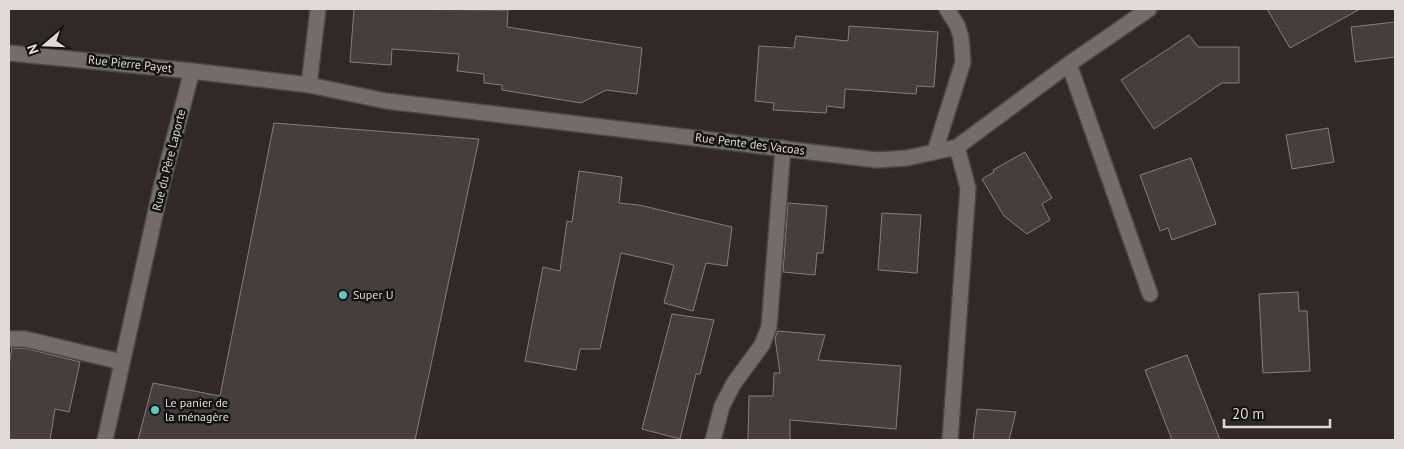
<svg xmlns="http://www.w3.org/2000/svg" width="1404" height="449" viewBox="0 0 1404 449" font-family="'PT Sans',sans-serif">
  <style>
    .building { fill: #453e3c; stroke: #867e7c }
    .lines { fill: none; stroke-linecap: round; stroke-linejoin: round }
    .minor-casing { stroke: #4b4644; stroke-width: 18 }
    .minor { stroke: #746c6a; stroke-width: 15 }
    .poi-dot { fill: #57cec2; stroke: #151212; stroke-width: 2 }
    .labels { text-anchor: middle; stroke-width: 5; stroke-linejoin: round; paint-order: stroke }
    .street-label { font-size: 12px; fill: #dfdad9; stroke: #151212 }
    .poi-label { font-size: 12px; fill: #dfdad9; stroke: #151212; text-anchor: start }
  </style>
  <rect width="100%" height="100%" fill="#302927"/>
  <!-- building -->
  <path class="building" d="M354,9L508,10L507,27L642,48L637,94L606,90L581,103L502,90V85L484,83V74L457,71L459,54L392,49L391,65L350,62Z
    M1267,9H1360L1290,48Z
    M1395,22V57L1355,62L1351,27Z
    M849,26L938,32L934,87L917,86L916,94L845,89L844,108L827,106L826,113L773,110L774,103L755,101L759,46L794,48L796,36L848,41Z
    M1189,35L1198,47H1239V83H1222L1154,129L1121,80Z
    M274,123L479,139L415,440H138L153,383L220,396Z
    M1328,128L1334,162L1292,169L1286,135Z
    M1025,152L1052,198L1042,204L1050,220L1027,234L1004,216L982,179L994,172L993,170Z
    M1191,158L1216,224L1172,240L1168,228L1160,231L1140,175Z
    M579,171L622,177L619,203L639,205L732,227L727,266L706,263L693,311L664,303L674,265L621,253L600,349H580L576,370L525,361L543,267L560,271L567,221L572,222Z
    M788,203L827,206L823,253H817L815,275L783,272Z
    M882,213L921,215L917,273L878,270Z
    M1298,292L1299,311H1307L1310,371L1263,373L1259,294Z
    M672,314L714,320L700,374H696L680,439L642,429Z
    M778,331L825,335L818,360L901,366L896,429L790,420V440H748L749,396H773L774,373H780L775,338Z
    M12,348H24L80,362L69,412L55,409L50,440H9V364Z
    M1187,355L1220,440H1172L1145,370Z
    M977,409L1016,412L1009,440H973Z"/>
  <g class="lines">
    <!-- minor casing -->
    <g class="minor-casing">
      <path id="minor" d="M9,53L192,71
        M1069,64L1150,294
        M309,85L318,9
        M935,151L963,62L961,37L957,25L947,9
        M9,339H25L122,362
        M105,440L161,188L192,71L309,85L386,101L877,160L907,158L957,147L1069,64L1149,9
        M713,440L722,406L734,383L762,345L769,327L783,148
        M950,440L968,188L957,147"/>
    </g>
    <!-- minor -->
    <use href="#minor" class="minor"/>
  </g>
  <!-- markers -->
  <g class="poi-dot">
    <circle cx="343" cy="295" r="5"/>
    <circle cx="155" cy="410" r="5"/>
  </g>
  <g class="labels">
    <!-- street labels -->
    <g class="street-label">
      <text transform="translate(130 64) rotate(6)" y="4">Rue Pierre Payet</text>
      <text transform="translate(750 144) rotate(7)" y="4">Rue Pente des Vacoas</text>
      <text transform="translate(169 160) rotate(-76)" y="4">Rue du Père Laporte</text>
    </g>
    <!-- poi labels -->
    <g class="poi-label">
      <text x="353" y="299">Super U</text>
      <text x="165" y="407">Le panier de<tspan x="165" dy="14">la ménagère</tspan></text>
    </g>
  </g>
  <!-- border -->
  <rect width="1404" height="449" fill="none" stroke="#dfdad9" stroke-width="20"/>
  <!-- north arrow -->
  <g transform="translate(45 45) rotate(251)" stroke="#151212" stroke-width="4" paint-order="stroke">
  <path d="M0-4L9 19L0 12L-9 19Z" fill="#dfdad9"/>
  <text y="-8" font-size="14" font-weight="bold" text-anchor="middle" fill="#dfdad9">N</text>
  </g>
  <!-- scale -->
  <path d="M1224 419v8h106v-8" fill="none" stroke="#dfdad9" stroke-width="2.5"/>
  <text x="1232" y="419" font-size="15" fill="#dfdad9" stroke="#151212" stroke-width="4" paint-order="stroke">20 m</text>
</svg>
